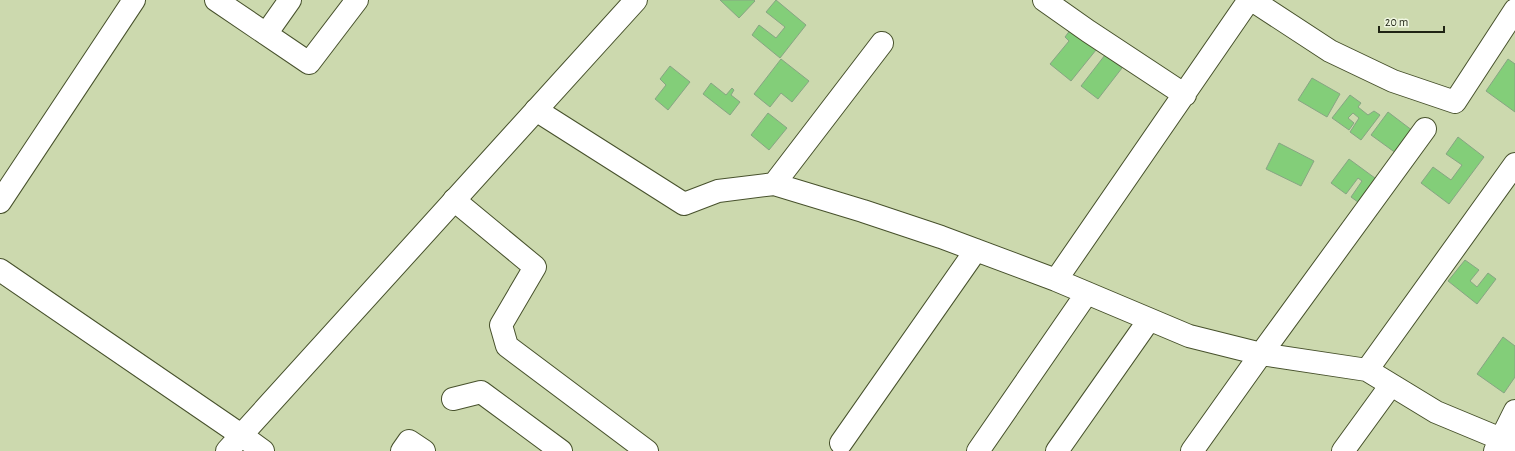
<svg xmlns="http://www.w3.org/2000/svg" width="1515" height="451" viewBox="0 0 1515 451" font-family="'Alegreya Sans',sans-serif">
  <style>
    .building { fill: #83ce79; stroke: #87a583 }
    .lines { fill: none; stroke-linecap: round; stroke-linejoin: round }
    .minor-casing { stroke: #47512c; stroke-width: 24 }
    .tertiary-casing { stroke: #47512c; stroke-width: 24 }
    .minor { stroke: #fff; stroke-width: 22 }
    .tertiary { stroke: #fff; stroke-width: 22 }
  </style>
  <rect width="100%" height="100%" fill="#ccd9ae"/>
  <!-- building -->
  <path class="building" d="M720,0H754L755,1L739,18Z
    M776,0L806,25L780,58L752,35L759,25L776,38L785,27L766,12Z
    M1071,29L1096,50L1071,81L1050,64L1069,41L1065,37Z
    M1105,55L1122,68L1098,99L1081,86Z
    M781,59L809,81L792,102L781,93L770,107L754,94Z
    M1508,59L1515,64V112L1486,91Z
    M670,66L690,82L668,110L655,99L666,85L660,79Z
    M1312,78L1340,94L1327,117L1298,100Z
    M711,83L726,95L732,88L734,90L731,95L740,102L730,115L703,94Z
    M1350,95L1361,103L1358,107L1368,115L1374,111L1380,115L1361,140L1350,132L1359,118L1353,113L1348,118L1354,123L1349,130L1332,118Z
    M1388,112L1417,134L1400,156L1371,135Z
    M768,113L787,128L769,150L751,135Z
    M1458,137L1484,157L1449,204L1421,183L1433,167L1451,180L1462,165L1446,154Z
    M1279,143L1314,161L1301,186L1266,169Z
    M1349,159L1379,181L1362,205L1351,197L1362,181L1358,178L1346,194L1331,183Z
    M1465,260L1479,270L1470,281L1477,287L1488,273L1496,279L1477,304L1448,281Z
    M1503,337L1515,346V377L1504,393L1477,374Z"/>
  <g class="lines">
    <!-- minor casing -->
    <g class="minor-casing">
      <path id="minor" d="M216,0L309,63L357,0
        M1044,0L1088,31L1185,95
        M1252,0L1330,51L1393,81L1455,102L1515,10
        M266,34L290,0
        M536,110L684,204L718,191L774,184L863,211L941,237L1056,280L1189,336L1261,354L1367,370L1436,412L1501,439L1515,447
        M774,184L882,43
        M454,200L535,267L501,325L507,346L647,451
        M0,202L134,0
        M1056,280L1249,0
        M1367,370L1515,164
        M453,399L481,392L561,451
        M241,435L263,451
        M841,443L976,250
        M402,451L409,441L424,451
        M978,451L1087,293
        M1057,451L1149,320
        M1192,451L1261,354L1425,129
        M1343,451L1391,385
        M1495,451L1515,411"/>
    </g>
    <!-- tertiary casing -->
    <g class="tertiary-casing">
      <path id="tertiary" d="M0,270L241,435
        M227,451L636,0"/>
    </g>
    <!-- minor -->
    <use href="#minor" class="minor"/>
    <!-- tertiary -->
    <use href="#tertiary" class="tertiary"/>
  </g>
  <!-- scale -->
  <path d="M1379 26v6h65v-6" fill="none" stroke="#1f2414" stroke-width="2"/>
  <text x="1385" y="26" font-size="12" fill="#1f2414" stroke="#f0f7e1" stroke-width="3" paint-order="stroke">20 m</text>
</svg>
